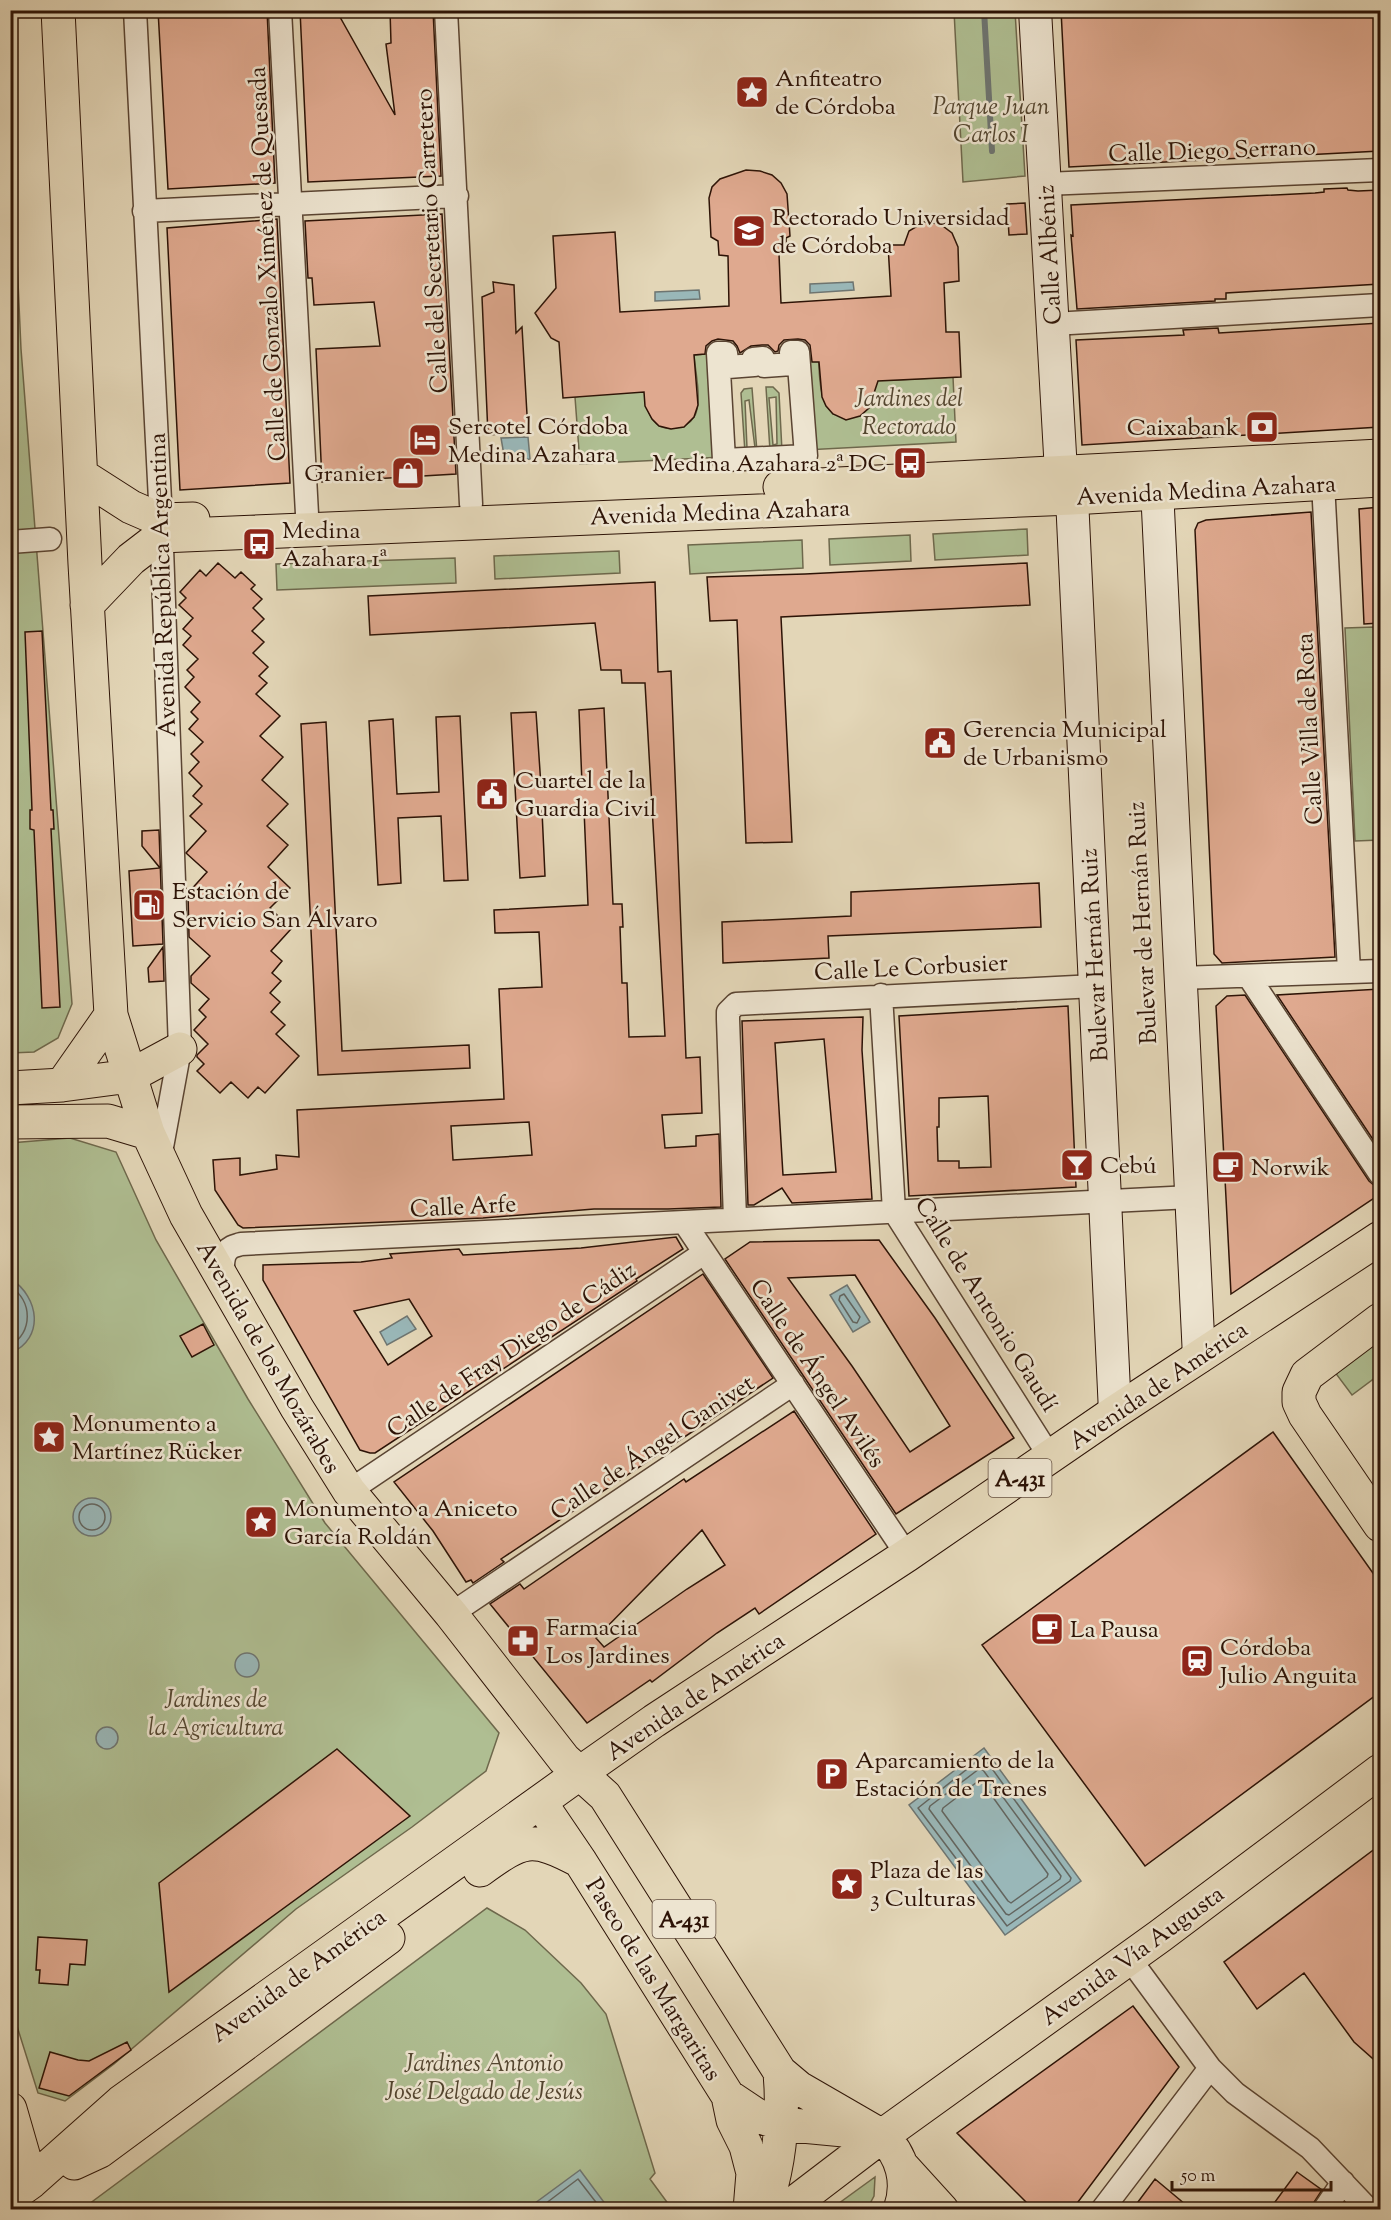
<svg xmlns="http://www.w3.org/2000/svg" width="1391" height="2220" viewBox="0 0 1391 2220" font-family="'Sorts Mill Goudy',serif">
  <style>
    .green { fill: #afbe92; stroke: #6e684c; stroke-width: 1.5; fill-rule: evenodd }
    .water { fill: #99b7b8; stroke: #6e7571; stroke-width: 1.5 }
    .lines { fill: none; stroke-linecap: round; stroke-linejoin: round }
    .shore { stroke: #63655f; stroke-width: 1.5 }
    .stream { stroke: #6e7571; stroke-width: 6 }
    .building { fill: #dfa98f; stroke: #2d1306; stroke-width: 1.5; fill-rule: evenodd }
    .street-casing { stroke: #5a4432; stroke-width: 25 }
    .secondary-casing { stroke: #2d1306; stroke-width: 34 }
    .primary-casing { stroke: #2d1306; stroke-width: 35 }
    .street { stroke: #ede4d0; stroke-width: 22 }
    .secondary { stroke: #ede4d0; stroke-width: 32 }
    .primary { stroke: #e3d6b7; stroke-width: 33 }
    .labels { text-anchor: middle; stroke-width: 5; stroke-linejoin: round; paint-order: stroke }
    .shield { fill: #ede4d0; stroke: #675243; stroke-width: 1.5 }
    .shield-label { font-size: 22px; font-weight: bold; fill: #2d1306 }
    .poi-label { font-size: 24px; fill: #2d1306; stroke: #ede4d0; text-anchor: start }
    .park-label { font-size: 24px; font-style: italic; fill: #544630; stroke: #ede4d0 }
    .street-label { font-size: 24px; fill: #2d1306; stroke: #ede4d0 }
  </style>
  <rect width="100%" height="100%" fill="#e3d6b7"/>
  <filter id="stains"><feTurbulence type="fractalNoise" baseFrequency=".00333" numOctaves="4"/><feColorMatrix values="0 0 0 0 .2 0 0 0 0 .09 0 0 0 0 .02 0 0 0 .5 -.17"/></filter>
  <radialGradient id="worn" r=".72"><stop offset=".6" stop-color="#630" stop-opacity="0"/><stop offset="1" stop-color="#630" stop-opacity=".3"/></radialGradient>
  <!-- green -->
  <path class="green" d="M522,10L463,13H454V11Z
    M954,11H1015L1025,176L963,182Z
    M10,103L21,349L72,1004L58,1038L34,1052L11,1053Z
    M818,350C820,372 817,397 833,414L860,416C876,402 874,391 873,372L896,380L953,377L956,442L805,450L798,352Z
    M718,353L724,457L580,464L575,397L644,385C645,404 649,432 675,428C683,427 690,424 694,417C703,403 695,371 694,355Z
    M766,387H773L779,393L782,451H770ZM776,397L777,444L773,445L769,398Z
    M752,388L757,452L745,453L741,393L744,389ZM749,400L755,448H747L745,401Z
    M1027,529L1028,555L935,560L933,534Z
    M910,535L911,561L830,565L829,539Z
    M802,540L803,568L690,574L688,545Z
    M619,551L620,573L495,579L494,556Z
    M455,558L456,583L277,590L276,564Z
    M1374,627L1380,840L1355,841L1345,628Z
    M70,1138L116,1152L156,1240L248,1399L325,1523L499,1733L486,1771L412,1827L296,1909L114,2064L65,2101L38,2093L11,2007L10,1143Z
    M1380,1336V1374L1352,1395L1334,1371Z
    M487,1908L525,1930L581,1983L606,2014L655,2173L650,2179L672,2209L81,2210Z
    M875,2177L874,2196L867,2209H831Z"/>
  <!-- water -->
  <path class="water" d="M853,282L854,290L810,293V284Z
    M699,290L700,299L655,301V292Z
    M528,437L530,459L505,461L501,438Z
    M11,1279C39,1297 45,1338 11,1353V1331L15,1318L11,1304Z
    M847,1285L870,1322L853,1332L830,1295Z
    M407,1316L416,1329L387,1345L380,1332Z
    M73 1517a19 19 0 1 1 38 0a19 19 0 1 1-38 0Z
    M235 1665a12 12 0 1 1 24 0a12 12 0 1 1-24 0Z
    M96 1738a11 11 0 1 1 22 0a11 11 0 1 1-22 0Z
    M984,1748L1081,1881L1005,1935L909,1805Z
    M580,2170L609,2209H527Z"/>
  <g class="lines">
    <!-- shore -->
    <path class="shore" d="M10,1286C33,1302 33,1331 10,1346
      M844,1294L860,1317L857,1323L853,1322L839,1300L840,1296Z
      M79 1517a13 13 0 1 1 26 0a13 13 0 1 1-26 0Z
      M981,1758L985,1759L1071,1878L1070,1881L1007,1926L918,1808Z
      M979,1769L983,1770L1061,1876L1060,1879L1009,1915L1006,1914L929,1809L930,1806Z
      M977,1782H982L1048,1874L1047,1877L1011,1903L1008,1901L942,1811L943,1808Z
      M537,2210L578,2179L602,2210"/>
    <!-- stream -->
    <path class="stream" d="M984,10L992,151"/>
  </g>
  <!-- building -->
  <path class="building" d="M158,10H267L275,183L168,189Z
    M300,10H336L395,115L386,44L391,43L390,10H433L441,176L308,182Z
    M1061,10H1380V151L1069,167Z
    M746,170L760,171L772,175L781,183L787,194L790,236L786,238V252L779,254L781,303L891,296L888,245H904L909,231L924,222L940,224L952,233L958,247L959,281L944,283L946,332H959L961,377L878,381L869,408L860,416L846,420L833,414L826,406L822,397L819,362H812L810,345L805,340L798,339L784,340L779,345L778,351L775,352L768,345H762L751,346L740,353L737,346L733,341L718,339L712,341L706,346L705,354L694,355L698,405L694,417L684,427L671,429L659,426L652,419L645,406L644,392L563,398L559,342L551,338L535,313L556,288L553,236L615,232L620,312L729,306L728,256L719,255L718,241L711,237L709,198L712,187L720,179Z
    M1347,188L1348,190L1358,191L1380,190V284L1226,293V299H1215V301L1077,309L1071,235L1073,236L1071,205L1315,193L1324,192V189Z
    M1025,203L1027,234L1009,235L1007,204Z
    M442,214L456,474L322,482L316,349L380,346L374,302L314,305L312,278H308L305,221Z
    M277,219L290,483L180,490L167,228Z
    M493,282L514,285L516,333L522,327L528,432L488,435L482,297L494,292Z
    M1380,323V427L1082,445L1076,340L1184,335L1183,330L1218,328L1219,333Z
    M1380,507V623L1364,624L1359,509Z
    M1311,512L1335,957L1222,963L1214,954L1195,530L1198,523L1206,520Z
    M218,563L235,578L241,572L255,585L251,589L262,599L253,608L264,619L252,631L264,642L253,653L268,667L259,676L267,683L256,694L280,716L260,736L283,757L262,780L288,804L267,826L288,845L268,867L290,888L270,908L291,929L271,951L282,961L272,973L281,981L270,993L280,1002L271,1012L285,1025L276,1034L299,1056L265,1093L258,1087L248,1098L231,1082L220,1093L197,1071L204,1064L197,1057V1055L208,1044L194,1030L206,1017L199,1010L209,999L191,983V976L210,956L189,937L188,893L207,872L186,853L206,831L190,816L202,804L193,796L202,786L189,773L199,762L191,754L203,742L189,729L198,719L191,712L200,702L185,687L194,677L187,670L198,659L183,645L191,636L183,629L193,618L179,605L186,598L180,592L200,570L206,576Z
    M1027,563L1030,605L781,617L792,842L746,843L737,620L710,621L707,577L805,574Z
    M655,582L658,672L671,671L686,1058L700,1057L702,1113L662,1115L665,1148L696,1146V1136L719,1134L721,1207L668,1209H594L483,1218L243,1228L238,1225L215,1190L213,1160L240,1158V1175L277,1169L276,1155L299,1157L297,1110L504,1099L499,989L542,987L539,932L495,933L494,910L588,905L584,809L542,811L545,876L520,878L511,713L536,712L541,786L582,784L579,710L604,708L613,904H622L623,927H620L622,983H627L629,1037L665,1036L645,683H622L621,670H601L595,623L370,635L368,596ZM529,1122L532,1155L453,1160L451,1126Z
    M42,631L51,810H53L54,829H51L60,1007L42,1008L34,830L30,829V810H32L25,632Z
    M460,716L468,880L444,881L441,816L398,818L401,883L378,885L369,721L393,719L397,794L439,792L436,717Z
    M326,722L342,1051L469,1045L470,1068L318,1075L301,724Z
    M159,830L163,944L133,946L129,871L160,868L142,846V831Z
    M1039,883L1041,927L828,936L829,958L723,963L722,922L851,916V892Z
    M163,947L164,981L149,982L148,968Z
    M1380,989V1150L1277,995Z
    M1245,995L1369,1181L1375,1186L1380,1187V1194L1231,1294L1216,1006L1227,996Z
    M1068,1006L1076,1187L909,1196L899,1016ZM988,1096L991,1167L959,1168V1161H938L937,1127H939V1098Z
    M863,1017L862,1050L872,1199L792,1203L782,1188L754,1205H748L742,1021ZM824,1039L836,1172L783,1175L775,1043Z
    M676,1237L683,1249L636,1279L637,1281L375,1453H370L360,1450L263,1280V1265L361,1262L392,1258L390,1254L459,1249L463,1255L581,1248ZM409,1299L432,1336L388,1365L354,1311Z
    M879,1240L935,1318L1014,1438L896,1514L725,1259L750,1242ZM855,1275L950,1426L910,1452L852,1366L788,1278Z
    M703,1274L773,1378L501,1559L504,1562L473,1583L471,1580L466,1582L433,1531L394,1482Z
    M203,1324L214,1345L192,1357L180,1336Z
    M794,1411L876,1534L759,1614L755,1608L717,1633L652,1682L650,1680L587,1723L490,1604L520,1584L524,1589L684,1479L686,1482ZM702,1530L725,1565L687,1589L604,1647L596,1638Z
    M1273,1432L1380,1583V1692L1145,1866L982,1645Z
    M337,1749L410,1816L169,1992L159,1883Z
    M1380,1845V2065L1354,2042L1304,1973L1257,2009L1224,1962Z
    M38,1937L87,1940L85,1965L70,1964L68,1985L39,1983L40,1970H36Z
    M1133,2006L1179,2067L1072,2210H1034L957,2133Z
    M127,2042L131,2050L69,2096L39,2088L50,2052L78,2060L89,2061Z
    M1297,2172L1322,2190L1311,2207L1309,2210H1269Z
    M1155,2179L1192,2210H1132Z"/>
  <g class="lines">
    <!-- street casing -->
    <g class="street-casing">
      <path id="street" d="M135,10L161,520L180,1049L160,1158
        M280,10L307,514
        M446,10L471,504
        M1045,184L1380,170
        M144,211L457,196
        M1053,324L1380,305
        M791,352H798L806,456L724,460L718,353H726L728,367L754,365L753,359L763,358L764,366L792,364Z
        M1323,483L1349,971
        M10,542L50,539
        M1249,977L1380,1174
        M1180,978L1380,971
        M881,995L894,1211L1050,1457
        M735,1219L728,1019V1012L736,1004L1095,986
        M684,1222L907,1555
        M224,1279C223,1269 220,1253 232,1247C234,1246 238,1245 241,1244L1191,1197
        M349,1491L704,1253
        M451,1614L793,1384
        M1129,1958L1210,2068L1235,2093L1310,2148L1369,2210
        M1102,2210L1210,2068
        M1324,2210L1343,2182"/>
    </g>
    <!-- secondary casing -->
    <g class="secondary-casing">
      <path id="secondary" d="M1035,10L1061,472L1072,498L1115,1412
        M1156,468L1199,1357"/>
    </g>
    <!-- primary casing -->
    <g class="primary-casing">
      <path id="primary" d="M58,10L85,564L111,1015L148,1133L186,1215L297,1408L349,1491L451,1614L564,1759L605,1796L780,2072C784,2119 780,2165 764,2210
        M81,475L131,507L161,520L193,519
        M780,487L1380,456
        M87,605L131,559L161,536L1072,498L1380,480
        M62,1085L111,1015
        M10,1088L62,1085L130,1076L180,1049
        M10,1122L108,1121L148,1133
        M1380,1320L1307,1375L1299,1392V1402L1305,1415L1380,1525
        M540,1802L580,1861L728,2096L733,2120L746,2146L753,2173L750,2210
        M480,1870C523,1839 531,1835 580,1861
        M780,2072L799,2088L882,2136C902,2155 910,2182 900,2210
        M728,2096L758,2116L781,2124L865,2132
        M10,2109L31,2182
        M74,2163L100,2151L388,1938
        M902,2166L942,2210
        M10,2197L31,2182L121,2102L580,1773L654,1721L907,1555L1115,1412L1380,1238
        M785,2210L882,2136L1160,1936L1380,1771"/>
    </g>
    <!-- street -->
    <use href="#street" class="street"/>
    <!-- secondary -->
    <use href="#secondary" class="secondary"/>
    <!-- primary -->
    <use href="#primary" class="primary"/>
  </g>
  <!-- icons -->
  <defs>
    <g id="sight-square" transform="scale(1.725)"><rect x="-9" y="-9" width="18" height="18" rx="4" fill="#8f2418" stroke="#ede4d0"/><path d="M0-6L1.8-2.2L6-1.7L2.9 1.2L3.7 5.4L0 3.3L-3.7 5.4L-2.9 1.2L-6-1.7L-1.8-2.2Z" fill="#fff"/></g>
    <g id="university-square" transform="scale(1.725)"><rect x="-9" y="-9" width="18" height="18" rx="4" fill="#8f2418" stroke="#ede4d0"/><path d="M0-5L7-2L0 1L-7-2ZM-4 1L0 2.5L4 1V4Q0 6-4 4Z" fill="#fff"/></g>
    <g id="bank-square" transform="scale(1.725)"><rect x="-9" y="-9" width="18" height="18" rx="4" fill="#8f2418" stroke="#ede4d0"/><path d="M-6-4H6V4H-6ZM0-2.3a2.3 2.3 0 1 0 0 4.6a2.3 2.3 0 1 0 0-4.6Z" fill="#fff"/></g>
    <g id="hotel-square" transform="scale(1.725)"><rect x="-9" y="-9" width="18" height="18" rx="4" fill="#8f2418" stroke="#ede4d0"/><path d="M-6-4.5h1.5V1H6V5H4.5V3h-9V5H-6ZM-4 0a1.8 1.8 0 1 1 3.6 0ZM.5 0V-2.5h3Q6-2.5 6 0Z" fill="#fff"/></g>
    <g id="bus-square" transform="scale(1.725)"><rect x="-9" y="-9" width="18" height="18" rx="4" fill="#8f2418" stroke="#ede4d0"/><path d="M-5-6H5V4H4V6H2V4H-2V6H-4V4H-5ZM-3.5-4V0h7V-4ZM-3.5 1.2v1.5H-2V1.2ZM2 1.2v1.5H3.5V1.2Z" fill="#fff"/></g>
    <g id="shop-square" transform="scale(1.725)"><rect x="-9" y="-9" width="18" height="18" rx="4" fill="#8f2418" stroke="#ede4d0"/><path d="M-5-2.5h2.3a2.7 3.5 0 0 1 5.4 0H5L5.5 6h-11ZM-1.5-2.5h3a1.5 2.3 0 0 0-3 0Z" fill="#fff"/></g>
    <g id="civic-square" transform="scale(1.725)"><rect x="-9" y="-9" width="18" height="18" rx="4" fill="#8f2418" stroke="#ede4d0"/><path d="M-.6-6.5H3V-4.5H.6V-3L4-1V1h2V6H-6V1h2V-1L-.6-3ZM-1.2 2.5V6h2.4V2.5Z" fill="#fff"/></g>
    <g id="fuel-square" transform="scale(1.725)"><rect x="-9" y="-9" width="18" height="18" rx="4" fill="#8f2418" stroke="#ede4d0"/><path d="M-5.5-6h7V0h2V4h1.3V-2.5L3-4.5l.8-.8L6-3V5H2.5V1h-1V6h-7ZM-4.2-4.7v3.2H.2V-4.7Z" fill="#fff"/></g>
    <g id="bar-square" transform="scale(1.725)"><rect x="-9" y="-9" width="18" height="18" rx="4" fill="#8f2418" stroke="#ede4d0"/><path d="M-6-5H6L.8 .8V4.5H3.5V6h-7V4.5H-.8V.8Z" fill="#fff"/></g>
    <g id="cafe-square" transform="scale(1.725)"><rect x="-9" y="-9" width="18" height="18" rx="4" fill="#8f2418" stroke="#ede4d0"/><path d="M-5.5-4.5H6V0H3Q3 3.5 0 3.5H-2.5Q-5.5 3.5-5.5 0ZM3-3.2v2h1.7v-2ZM-6 4.5H4V6H-6Z" fill="#fff"/></g>
    <g id="pharmacy-square" transform="scale(1.725)"><rect x="-9" y="-9" width="18" height="18" rx="4" fill="#8f2418" stroke="#ede4d0"/><path d="M-2-6h4v4h4v4h-4v4h-4v-4h-4v-4h4Z" fill="#fff"/></g>
    <g id="station-square" transform="scale(1.725)"><rect x="-9" y="-9" width="18" height="18" rx="4" fill="#8f2418" stroke="#ede4d0"/><path d="M-3-6H3Q5-6 5-4V2Q5 4 3 4L4.5 6H3L1.5 4h-3L-3 6H-4.5L-3 4Q-5 4-5 2V-4Q-5-6-3-6ZM-3.5-4v3h7v-3ZM-3.5 1v1.5H-2V1ZM2 1v1.5H3.5V1Z" fill="#fff"/></g>
    <g id="parking-square" transform="scale(1.725)"><rect x="-9" y="-9" width="18" height="18" rx="4" fill="#8f2418" stroke="#ede4d0"/><path d="M-3.5-5.5H1a3.5 3.5 0 0 1 0 7H-1V5.5H-3.5ZM-1-3.4V-.6H.8a1.4 1.4 0 0 0 0-2.8Z" fill="#fff"/></g>
  </defs>
  <g fill-rule="evenodd">
    <use href="#sight-square" x="752" y="92"/>
    <use href="#university-square" x="749" y="231"/>
    <use href="#bank-square" x="1262" y="427"/>
    <use href="#hotel-square" x="425" y="440"/>
    <use href="#bus-square" x="910" y="463"/>
    <use href="#shop-square" x="408" y="473"/>
    <use href="#bus-square" x="259" y="544"/>
    <use href="#civic-square" x="940" y="743"/>
    <use href="#civic-square" x="492" y="794"/>
    <use href="#fuel-square" x="149" y="905"/>
    <use href="#bar-square" x="1077" y="1165"/>
    <use href="#cafe-square" x="1228" y="1167"/>
    <use href="#sight-square" x="49" y="1437"/>
    <use href="#sight-square" x="261" y="1522"/>
    <use href="#cafe-square" x="1047" y="1629"/>
    <use href="#pharmacy-square" x="523" y="1641"/>
    <use href="#station-square" x="1197" y="1661"/>
    <use href="#parking-square" x="832" y="1774"/>
    <use href="#sight-square" x="847" y="1884"/>
  </g>
  <g class="labels">
    <!-- shield labels -->
    <g class="shield">
      <rect x="988.5" y="1459" width="63" height="38" rx="4.5"/>
      <rect x="652.5" y="1900" width="63" height="38" rx="4.5"/>
    </g>
    <g class="shield-label">
      <text x="1020" y="1486">A-431</text>
      <text x="684" y="1927">A-431</text>
    </g>
    <!-- poi labels -->
    <g class="poi-label">
      <text x="775" y="86">Anfiteatro<tspan x="775" dy="28">de Córdoba</tspan></text>
      <text x="772" y="225">Rectorado Universidad<tspan x="772" dy="28">de Córdoba</tspan></text>
      <text x="448" y="434">Sercotel Córdoba<tspan x="448" dy="28">Medina Azahara</tspan></text>
      <text x="1239" y="435" text-anchor="end">Caixabank</text>
      <text x="887" y="471" text-anchor="end">Medina Azahara 2ª DC</text>
      <text x="385" y="481" text-anchor="end">Granier</text>
      <text x="282" y="538">Medina<tspan x="282" dy="28">Azahara 1ª</tspan></text>
      <text x="963" y="737">Gerencia Municipal<tspan x="963" dy="28">de Urbanismo</tspan></text>
      <text x="515" y="788">Cuartel de la<tspan x="515" dy="28">Guardia Civil</tspan></text>
      <text x="172" y="899">Estación de<tspan x="172" dy="28">Servicio San Álvaro</tspan></text>
      <text x="1100" y="1173">Cebú</text>
      <text x="1251" y="1175">Norwik</text>
      <text x="72" y="1431">Monumento a<tspan x="72" dy="28">Martínez Rücker</tspan></text>
      <text x="284" y="1516">Monumento a Aniceto<tspan x="284" dy="28">García Roldán</tspan></text>
      <text x="546" y="1635">Farmacia<tspan x="546" dy="28">Los Jardines</tspan></text>
      <text x="1070" y="1637">La Pausa</text>
      <text x="1220" y="1655">Córdoba<tspan x="1220" dy="28">Julio Anguita</tspan></text>
      <text x="855" y="1768">Aparcamiento de la<tspan x="855" dy="28">Estación de Trenes</tspan></text>
      <text x="870" y="1878">Plaza de las<tspan x="870" dy="28">3 Culturas</tspan></text>
    </g>
    <!-- park labels -->
    <g class="park-label">
      <text x="991" y="114">Parque Juan<tspan x="991" dy="28">Carlos I</tspan></text>
      <text x="909" y="406">Jardines del<tspan x="909" dy="28">Rectorado</tspan></text>
      <text x="216" y="1707">Jardines de<tspan x="216" dy="28">la Agricultura</tspan></text>
      <text x="484" y="2071">Jardines Antonio<tspan x="484" dy="28">José Delgado de Jesús</tspan></text>
    </g>
    <!-- street labels -->
    <g class="street-label">
      <text transform="translate(1212 150) rotate(-2)" y="8">Calle Diego Serrano</text>
      <text transform="translate(431 241) rotate(-93)" y="8">Calle del Secretario Carretero</text>
      <text transform="translate(1049 255) rotate(-93)" y="8">Calle Albéniz</text>
      <text transform="translate(267 264) rotate(-93)" y="8">Calle de Gonzalo Ximénez de Quesada</text>
      <text transform="translate(1206 490) rotate(-3)" y="8">Avenida Medina Azahara</text>
      <text transform="translate(720 512) rotate(-2)" y="8">Avenida Medina Azahara</text>
      <text transform="translate(162 585) rotate(-92)" y="8">Avenida República Argentina</text>
      <text transform="translate(1309 729) rotate(-93)" y="8">Calle Villa de Rota</text>
      <text transform="translate(1142 923) rotate(-93)" y="8">Bulevar de Hernán Ruiz</text>
      <text transform="translate(1094 955) rotate(-93)" y="8">Bulevar Hernán Ruiz</text>
      <text transform="translate(911 967) rotate(-3)" y="8">Calle Le Corbusier</text>
      <text transform="translate(463 1206) rotate(-3)" y="8">Calle Arfe</text>
      <text transform="translate(987 1304) rotate(58)" y="8">Calle de Antonio Gaudí</text>
      <text transform="translate(511 1349) rotate(-34)" y="8">Calle de Fray Diego de Cádiz</text>
      <text transform="translate(269 1357) rotate(60)" y="8">Avenida de los Mozárabes</text>
      <text transform="translate(818 1373) rotate(56)" y="8">Calle de Ángel Avilés</text>
      <text transform="translate(1158 1385) rotate(-34)" y="8">Avenida de América</text>
      <text transform="translate(652 1447) rotate(-34)" y="8">Calle de Ángel Ganivet</text>
      <text transform="translate(695 1696) rotate(-34)" y="8">Avenida de América</text>
      <text transform="translate(1132 1955) rotate(-36)" y="8">Avenida Vía Augusta</text>
      <text transform="translate(298 1975) rotate(-36)" y="8">Avenida de América</text>
      <text transform="translate(654 1979) rotate(58)" y="8">Paseo de las Margaritas</text>
    </g>
  </g>
  <!-- margin -->
  <rect width="1391" height="2220" fill="none" stroke="#e3d6b7" stroke-width="36"/>
  <rect x="12" y="12" width="1367" height="2196" fill="none" stroke="#2d1306" stroke-width="3"/>
  <rect x="18" y="18" width="1355" height="2184" fill="none" stroke="#2d1306" stroke-width="1.5"/>
  <!-- scale -->
  <path d="M1172 2181v9h159v-9" fill="none" stroke="#2d1306" stroke-width="3"/>
  <text x="1181" y="2181" font-size="18" fill="#2d1306" stroke="#ede4d0" stroke-width="4.5" paint-order="stroke">50 m</text>
  <rect width="100%" height="100%" filter="url(#stains)"/>
  <rect width="100%" height="100%" fill="url(#worn)"/>
</svg>
